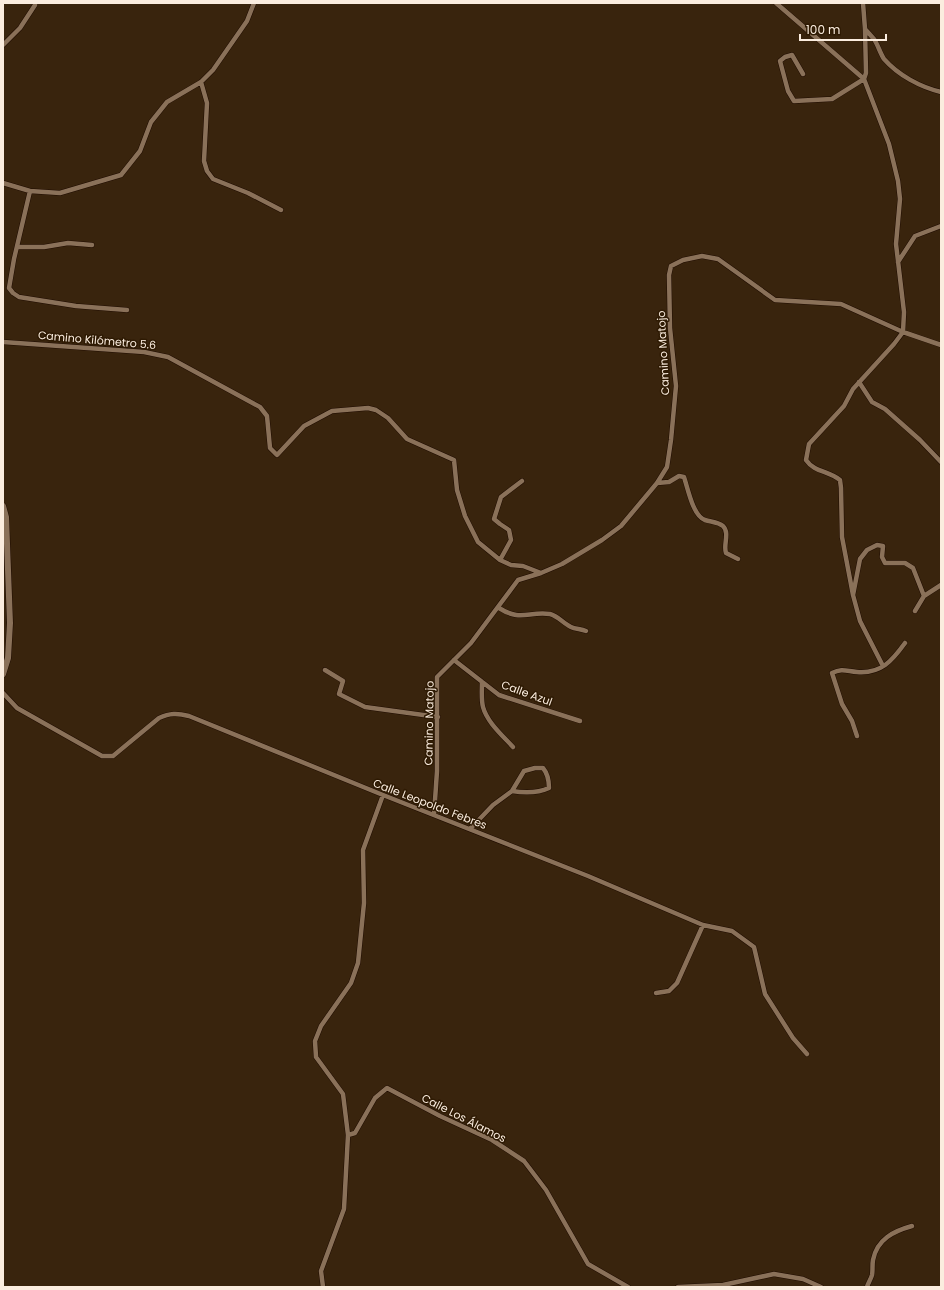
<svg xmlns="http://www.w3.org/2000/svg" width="944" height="1290" viewBox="0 0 944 1290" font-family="Poppins,sans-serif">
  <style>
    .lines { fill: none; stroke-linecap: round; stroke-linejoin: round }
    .minor-casing { stroke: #1f0c00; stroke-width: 5.5 }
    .tertiary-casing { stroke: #1f0c00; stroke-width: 7 }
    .minor { stroke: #8a7159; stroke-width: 4.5 }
    .tertiary { stroke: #8a7159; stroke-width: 6 }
    .labels { text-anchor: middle; stroke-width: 3; stroke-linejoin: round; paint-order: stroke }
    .street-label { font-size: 11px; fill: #fbeddf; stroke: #2e1a03 }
  </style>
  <rect width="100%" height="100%" fill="#39240d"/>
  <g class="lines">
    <!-- minor casing -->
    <g class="minor-casing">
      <path id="minor" d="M776,3L864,79L889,144L898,181L900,199L896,244L904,312L903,332L894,344L853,389L844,406L809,444L806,460C814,472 829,471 840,480L841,488L842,537L853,595
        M865,29C868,32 871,36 874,39C878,45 880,53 884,59C898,75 920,87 941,92
        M3,45L20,28L35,5
        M803,74L792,55L785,57L780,61L788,91L794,101L832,99L864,79L866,73L865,29L863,3
        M201,82L207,103L204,161L207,171L213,179L248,193L281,210
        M3,183L30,191L60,193L121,175L140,151L151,122L167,102L201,82L213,70L247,21L254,3
        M30,191L14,259L9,288L13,293L19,297L76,306L127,310
        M17,247H44L68,243L92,245
        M898,262L915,236L941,226
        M3,342L144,352L168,357L260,407L267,416L270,448L277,455L304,426L332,411L368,408L376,410L388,418L407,439L454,460L457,490L465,516L478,542L500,560L511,565L523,566L541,573
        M859,382L872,402L885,409L920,440L941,462
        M657,483L669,482L679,476L684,477C688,489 693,516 705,520C711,522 718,522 723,526C730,533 723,545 726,553L738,559
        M500,560L511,540L509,530L500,524L494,519L501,497L522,481
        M924,596L941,585
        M499,608C521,622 528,611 550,614C558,616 563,623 571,627C575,629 581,629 586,631
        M454,660L499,695L580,721
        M883,666L860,621L853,595L860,559L867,550L877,545L883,546L882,557L885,563H905L913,568L924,596L915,611
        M325,670L343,681L339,694L365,707L438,717
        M482,682C482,690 481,699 483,707C487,722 502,735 513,747
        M3,693L17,708L102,756H113L159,718C170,713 177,713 189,716L383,795L588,876L703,925L732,931L754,947L765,994L793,1038L807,1054
        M857,736L852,721L842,704L832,673C842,668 846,671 857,672C881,674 892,661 905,643
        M434,815L437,771V677L471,643L518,580L541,573L562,564L602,540L621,526L657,483L667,467L671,440L676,386L670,328L669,275L671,266L683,260L702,256L718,259L775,300L841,304L903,332L941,345
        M470,829L493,805L512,791L524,771L535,768H543C548,774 549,780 549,788C538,793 524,793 512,791
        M656,993L669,991L677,983L703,925
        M348,1135L355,1133L375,1098L387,1088L440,1116L492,1140L524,1161L546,1190L588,1264L628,1287
        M323,1287L321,1271L344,1209L348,1135L343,1094L316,1057L315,1041L321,1026L351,983L358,963L364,903L363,850L383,795
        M678,1287L723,1285L774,1274L803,1279L821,1287
        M867,1287C868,1283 871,1279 872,1275C873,1270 872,1265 873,1260C877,1239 894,1231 912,1226"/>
    </g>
    <!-- tertiary casing -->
    <g class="tertiary-casing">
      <path id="tertiary" d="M3,506L6,517L10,623L8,658L3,674"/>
    </g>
    <!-- minor -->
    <use href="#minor" class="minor"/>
    <!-- tertiary -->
    <use href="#tertiary" class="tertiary"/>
  </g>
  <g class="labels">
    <!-- street labels -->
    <g class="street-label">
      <text transform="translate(97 340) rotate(5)" y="4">Camino Kilómetro 5.6</text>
      <text transform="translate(663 353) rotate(-93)" y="4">Camino Matojo</text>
      <text transform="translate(527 693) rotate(20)" y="4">Calle Azul</text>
      <text transform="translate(429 723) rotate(-89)" y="4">Camino Matojo</text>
      <text transform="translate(430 804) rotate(21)" y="4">Calle Leopoldo Febres</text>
      <text transform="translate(464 1118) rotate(27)" y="4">Calle Los Álamos</text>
    </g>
  </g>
  <!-- border -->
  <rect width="944" height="1290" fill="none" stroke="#fbeddf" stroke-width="8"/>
  <!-- scale -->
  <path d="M800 34v6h86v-6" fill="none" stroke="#fbeddf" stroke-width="2"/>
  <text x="806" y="34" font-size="12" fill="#fbeddf" stroke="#2e1a03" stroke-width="3" paint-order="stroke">100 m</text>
</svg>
